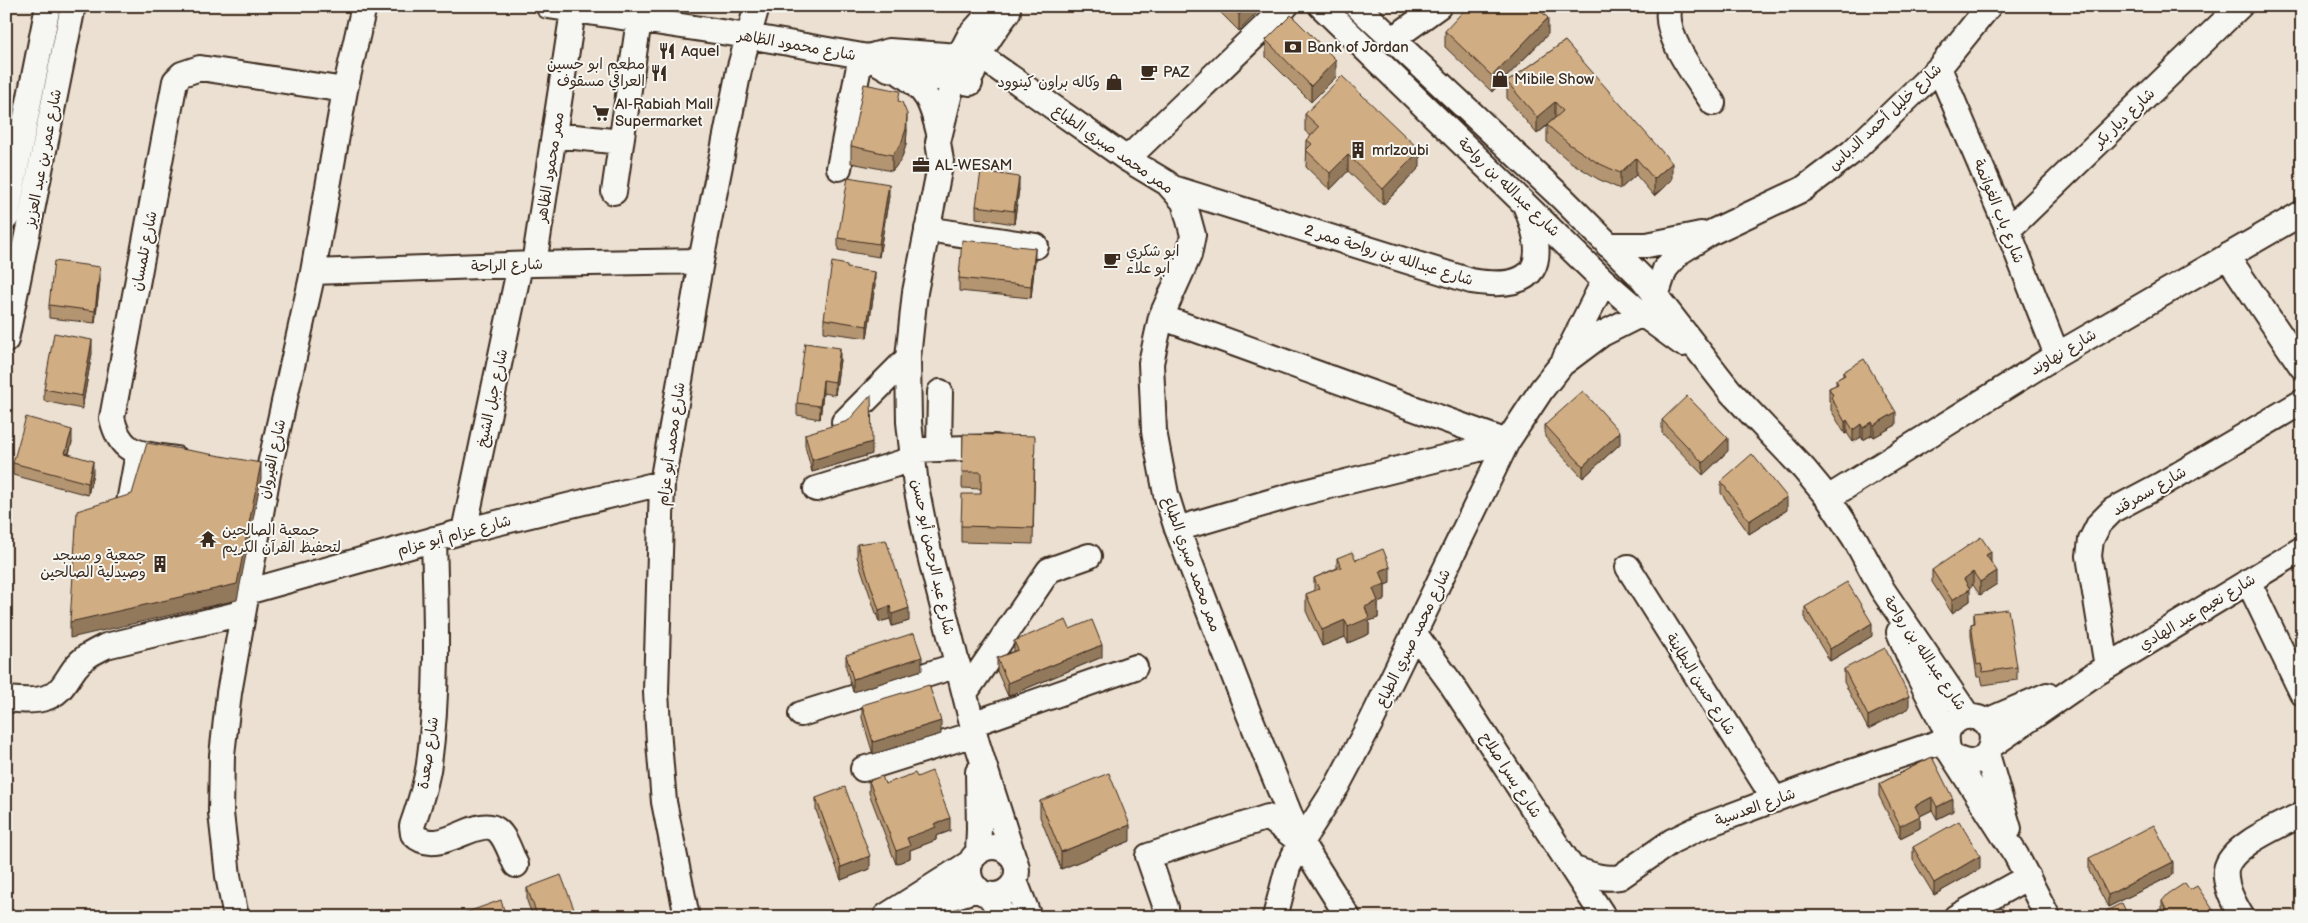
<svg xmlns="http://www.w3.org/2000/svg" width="2308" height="923" viewBox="0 0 2308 923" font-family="'Balsamiq Sans','Playpen Sans Arabic',sans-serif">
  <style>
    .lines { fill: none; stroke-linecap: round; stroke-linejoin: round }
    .minor-casing { stroke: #3b2a1e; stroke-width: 28 }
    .minor { stroke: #f6f6f2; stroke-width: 24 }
    .wall { fill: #b49571; stroke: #3b2a1e }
    .shaded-wall { fill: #92795c; stroke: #3b2a1e }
    .building { fill: #d1ad83; stroke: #3b2a1e }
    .labels { text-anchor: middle; stroke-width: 4; stroke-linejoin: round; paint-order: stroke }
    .street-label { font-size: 15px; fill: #3b2a1e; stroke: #f6f6f2 }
    .poi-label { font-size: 15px; fill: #3b2a1e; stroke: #f6f6f2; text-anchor: start }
  </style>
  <rect width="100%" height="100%" fill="#ebe0d1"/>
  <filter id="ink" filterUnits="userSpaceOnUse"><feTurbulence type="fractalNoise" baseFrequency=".02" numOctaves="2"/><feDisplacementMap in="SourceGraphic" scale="10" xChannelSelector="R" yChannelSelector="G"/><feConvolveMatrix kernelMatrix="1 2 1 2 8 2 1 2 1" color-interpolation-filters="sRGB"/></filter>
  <g filter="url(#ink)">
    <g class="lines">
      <!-- minor casing -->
      <g class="minor-casing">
        <path id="minor" d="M548,6L748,36L868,57L889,69L970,83
          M996,6L970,35L959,56L938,142L941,161L915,292L908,358L909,422L916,486L929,552L977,743L1014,859
          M1321,6L1604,281L1642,314L1683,344
          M1357,6L1562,198L1642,278L1730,391L1804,469L1828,498L1855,539L1882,589L1968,716
          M1670,6C1661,34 1698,80 1713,103
          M1393,39L1439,6
          M868,57L889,51L959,56L989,62L1127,159L1167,183L1184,202L1193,235L1189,255L1161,317L1151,363L1154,431L1166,494L1177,529L1248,712L1301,842L1348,917
          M1939,68L2008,230L2057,355
          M899,72C928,91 931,101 939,133
          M973,73C980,50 993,32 1008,12
          M556,135L621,142
          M1127,159L1286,6
          M839,168L861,56
          M1173,188L1471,281C1539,292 1549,263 1525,205
          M614,192L639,20
          M6,218L48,6
          M927,229L1036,246
          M2008,230L2240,6
          M1608,245H1647L1701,234
          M2227,256L2302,367
          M534,264L573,11
          M313,272L534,264L701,261
          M1656,296L1665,269L1680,252L1710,233L1803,189L1852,152L1939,68L1989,6
          M1161,317L1507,442
          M6,340L73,6
          M1565,358L1604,281
          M844,422L908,358
          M939,449L940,392
          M912,450L995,447
          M176,459C141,453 121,457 112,418L175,81L182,74L200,68L345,90
          M816,489L913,459
          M1828,498L2057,355L2302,213
          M128,508L138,453
          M1177,529L1293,495L1507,442
          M464,531L520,265
          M434,539C436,614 439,690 429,764C426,785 419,806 412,826L413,834C439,860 477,814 497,830C506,837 511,855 516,865
          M1628,567L1775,800
          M2248,581L2302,693
          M247,592L464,531L662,483
          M1899,632L1911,661L1947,732
          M1415,634L1450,682L1604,917
          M2107,667L2089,556L2091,540L2099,524L2113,510L2162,484L2302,402
          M965,693L1049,570L1089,556
          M6,699C19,700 33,702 45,698C61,694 66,680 75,668C83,657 94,652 106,646L242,613
          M801,714L958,665
          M1984,722L2047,695
          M972,724L1135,667
          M1991,746L2092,676L2302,549
          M1987,754L2009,829
          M1954,757C1993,779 2006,720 1973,717C1966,716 1960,717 1955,722C1945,729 1946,739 1948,749L2016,855L2048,917
          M863,769L974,734
          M969 871a24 24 0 1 1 48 0a24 24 0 1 1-48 0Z
          M978,853L979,829L978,772
          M1572,868C1589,874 1602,880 1620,877L1672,841L1701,827L1824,781L1946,740
          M1015,881L1029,917
          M988,894L1005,917
          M1166,908L1148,856L1268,817L1299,841
          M906,911L978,889
          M886,916L971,862
          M236,917L228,876L221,813L222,755L229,693L268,474L313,272L345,90L364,6
          M687,917L664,802L659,742L656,692L662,483L701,261L739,70L757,6
          M1275,917L1288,867L1301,842L1337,786L1371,722L1507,442L1542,389L1562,364L1602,334L1642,314
          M1956,917L2028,877
          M2242,917C2234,904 2224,885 2226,870C2230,845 2282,825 2302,814"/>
      </g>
      <!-- minor -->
      <use href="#minor" class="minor"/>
    </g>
    <!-- wall -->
    <path class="wall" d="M1214,6H1259V11L1239,31Z
      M1399,6H1411L1405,12Z
      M1445,31L1548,34L1492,92L1445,47Z
      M1266,40L1336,77L1311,102L1266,57Z
      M1565,41L1672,180L1654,196L1636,175L1620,189L1598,179L1569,161L1547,142V126L1537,134L1507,98V82Z
      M900,102L907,130L906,145L901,160L892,171L851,163V146Z
      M1305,114L1420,167L1383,205L1348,171L1330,190L1306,167L1307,140L1311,136L1305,131Z
      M1019,189L1014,224L976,218V206Z
      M889,196L879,257L838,250V238Z
      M1035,260L1031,298L959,291V278Z
      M847,268L875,285L867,338L824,332V319Z
      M100,280L95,323L49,318V305Z
      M92,353L82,409L44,401V389Z
      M840,360L835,395L823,393L820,419L797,415V403Z
      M1843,372L1896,425L1874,437L1872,435L1863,440L1861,437L1853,442L1847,433L1845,434L1831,410V403L1829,401V388L1836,385V380L1843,376Z
      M1662,420L1728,451L1703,475L1662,433Z
      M1545,425L1620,444L1583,478L1545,437Z
      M805,434L872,454L812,472L805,446Z
      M963,434L1035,453L1033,544L961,542V526L981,494V489L962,488Z
      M72,442L69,454L93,473L88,495L13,475V463Z
      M1721,481L1787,510L1749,534L1721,493Z
      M857,544L909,621L892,626L890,619L879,622L857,557Z
      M1337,558L1356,560L1390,583L1385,585V600L1378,603V618L1369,621V634L1348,643L1345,637L1322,646L1306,611V594L1314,591V578L1337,568Z
      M1991,563L1997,584L1980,595L1973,585L1969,587L1970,601L1952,613L1932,582V570Z
      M1805,607L1872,636L1830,661L1805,620Z
      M1974,613L2017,667V680L1983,685L1981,677H1977L1971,636V624L1974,623Z
      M1070,629L1102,657L1008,696L997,671V658L1014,651V641Z
      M846,655L922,670L853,692L846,668Z
      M1844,669L1909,708L1868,729L1844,682Z
      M862,705L941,734L873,754L862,718Z
      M1932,757L1953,811L1937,819L1932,810L1920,816V828L1900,838L1879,796V784Z
      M917,777L950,831L936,836V840L910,850V858L896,864L869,793V781L885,784Z
      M816,798L870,869L841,880L816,810Z
      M1040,801L1130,841L1061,869L1040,817Z
      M1913,847L1980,869L1934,895L1913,860Z
      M2089,858L2173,875L2108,907L2089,871Z
      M527,888L577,917H533L527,901Z
      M2190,890L2218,917H2166L2162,910V901Z"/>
    <!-- shaded-wall -->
    <path class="shaded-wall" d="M8,6H10L6,26V13Z
      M1248,6H1259V11L1239,31V15Z
      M1405,6H1411L1405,12Z
      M1548,18V34L1492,92V76Z
      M1336,60V77L1311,102V86Z
      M1555,102V118L1537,134V117Z
      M907,114V130L906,145L901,160L892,171V155Z
      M1420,150V167L1383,205V189Z
      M1348,155V171L1330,190V173Z
      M1636,158V175L1620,189V173Z
      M1672,163V180L1654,196V179Z
      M1019,177V189L1014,224V211Z
      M889,184V196L879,257V244Z
      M1035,248V260L1031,298V286Z
      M100,267V280L95,323V311Z
      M875,272V285L867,338V326Z
      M92,340V353L82,409V396Z
      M840,348V360L835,395V382Z
      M823,380V393L820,419V406Z
      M1896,412V425L1874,437V425Z
      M1847,420V433L1845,434V422Z
      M1872,422V435L1863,440V428Z
      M1861,424V437L1853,442V430Z
      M72,430V442L65,466V453Z
      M1620,432V444L1583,478V466Z
      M1728,438V451L1703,475V463Z
      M872,442V454L812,472V460Z
      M93,461V473L88,495V483Z
      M261,463V479L237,600L70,638V622Z
      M1787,497V510L1749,534V521Z
      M1991,552V564L1986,555Z
      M1390,567V583L1385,585V600L1378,603V618L1369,621V634L1348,643V627L1365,607L1373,589L1380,571Z
      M1997,571V584L1980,595V582Z
      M1973,572V585L1964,591V579Z
      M1970,589V601L1952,613V600Z
      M890,606V619L879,622V610Z
      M909,608V621L892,626V614Z
      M1345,620V637L1322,646V630Z
      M1872,623V636L1830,661V649Z
      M1102,645V657L1008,696V683Z
      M922,657V670L853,692V679Z
      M1909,696V708L1868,729V716Z
      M941,721V734L873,754V742Z
      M1932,797V810L1920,816V828L1900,838V826L1915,806Z
      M1953,799V811L1937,819V807Z
      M950,818V831L936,836V840L910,850V858L896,864V851L907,838L934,824Z
      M1130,825V841L1061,869V852Z
      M870,856V869L841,880V867Z
      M1980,856V869L1934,895V883Z
      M2173,862V875L2108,907V895Z"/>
    <!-- building -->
    <path class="building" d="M1231,6H1248L1239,15Z
      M1468,6H1536L1548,18L1492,76L1445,31Z
      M1291,15L1336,60L1311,86L1266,40Z
      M1565,41L1672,163L1654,179L1636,158L1620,173L1598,163L1569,144L1547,125L1563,111L1555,102L1537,117L1507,82Z
      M1342,76L1420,150L1383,189L1348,155L1330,173L1306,150L1312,144L1307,140L1319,127L1305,114Z
      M864,84L900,91L898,101L902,102L907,114L906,129L901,144L892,155L851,146Z
      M981,171L1019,177L1014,211L976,206Z
      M848,177L889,184L879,244L838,238Z
      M962,240L1035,248L1031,286L959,278Z
      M54,261L100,267L95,311L49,305Z
      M832,262L847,265V268L875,272L867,326L824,319Z
      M54,333L92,340L82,396L44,389Z
      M805,343L840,348L835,382L823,380L820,406L797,403Z
      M1864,359L1896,412L1874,425L1872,422L1863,428L1861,424L1853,430L1847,420L1845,422L1831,397L1833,395L1829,388L1838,384L1836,380L1845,375L1843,372Z
      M1583,391L1620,432L1583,466L1545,425Z
      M871,395L872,442L812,460L805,434L848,421Z
      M1687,396L1728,438L1703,463L1662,420Z
      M26,417L72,430L65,453L93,461L88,483L13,463Z
      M963,434L1035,436L1033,528L961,526L962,494H981V472H962Z
      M147,443L261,463L237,584L70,622L77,511L132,494Z
      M1752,454L1787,497L1749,521L1721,481Z
      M1981,537L1991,552L1986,555L1997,571L1980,582L1973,572L1964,579L1970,589L1952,600L1932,570Z
      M886,540L909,608L892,614L890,606L879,610L857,544Z
      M1383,549L1390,567L1380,571L1385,584L1373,589L1378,601L1365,607L1369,618L1348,627L1345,620L1322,630L1306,594L1319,589L1314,578L1341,567L1337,558L1352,552L1356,560Z
      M1847,582L1872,623L1830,649L1805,607Z
      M2008,609L2017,667L1983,672L1981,664L1977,665L1971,624L1975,623L1974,613Z
      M1066,620L1070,629L1092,620L1102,645L1008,683L997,658L1018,650L1014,641Z
      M914,633L922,657L853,679L846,655Z
      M1885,648L1909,696L1868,716L1844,669Z
      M929,685L941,721L873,742L862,705Z
      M1932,757L1953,799L1937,807L1932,797L1915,806L1920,816L1900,826L1879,784Z
      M932,771L950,818L934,824L936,827L907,838L910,846L896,851L869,781L882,776L885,784L915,773L917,777Z
      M1109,773L1130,825L1061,852L1040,801Z
      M845,787L870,856L841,867L816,798Z
      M1959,821L1980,856L1934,883L1913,847Z
      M2154,825L2173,862L2108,895L2089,858Z
      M561,875L577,917H538L527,888Z
      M2185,883L2190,890L2197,886L2218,917H2170L2162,901L2168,894Z
      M501,900L506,917H463L462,914Z
      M2122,903L2128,916L2132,914L2134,917H2108L2106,911Z
      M2002,908L2006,917H1985Z"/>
  </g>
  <!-- icons -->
  <defs>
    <g id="bank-bare" transform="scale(1.35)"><path d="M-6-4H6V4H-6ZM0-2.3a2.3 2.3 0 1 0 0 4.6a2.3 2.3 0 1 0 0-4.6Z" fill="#3b2a1e" stroke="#f6f6f2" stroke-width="2.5" paint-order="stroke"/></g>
    <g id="restaurant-bare" transform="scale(1.35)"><path d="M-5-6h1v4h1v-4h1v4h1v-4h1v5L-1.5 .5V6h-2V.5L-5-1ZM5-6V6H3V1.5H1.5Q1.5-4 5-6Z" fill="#3b2a1e" stroke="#f6f6f2" stroke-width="2.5" paint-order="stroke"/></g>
    <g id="cafe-bare" transform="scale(1.35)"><path d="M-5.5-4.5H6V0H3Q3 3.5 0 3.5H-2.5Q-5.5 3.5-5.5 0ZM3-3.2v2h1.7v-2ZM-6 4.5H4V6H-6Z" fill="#3b2a1e" stroke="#f6f6f2" stroke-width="2.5" paint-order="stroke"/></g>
    <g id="shop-bare" transform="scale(1.35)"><path d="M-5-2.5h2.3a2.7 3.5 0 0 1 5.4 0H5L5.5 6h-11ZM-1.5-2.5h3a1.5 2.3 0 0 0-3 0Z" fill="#3b2a1e" stroke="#f6f6f2" stroke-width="2.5" paint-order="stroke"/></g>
    <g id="supermarket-bare" transform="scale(1.35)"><path d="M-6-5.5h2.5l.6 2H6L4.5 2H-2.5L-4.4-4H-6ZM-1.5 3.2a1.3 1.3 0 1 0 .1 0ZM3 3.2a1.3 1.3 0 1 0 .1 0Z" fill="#3b2a1e" stroke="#f6f6f2" stroke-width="2.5" paint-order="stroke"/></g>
    <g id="building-bare" transform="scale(1.35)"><path d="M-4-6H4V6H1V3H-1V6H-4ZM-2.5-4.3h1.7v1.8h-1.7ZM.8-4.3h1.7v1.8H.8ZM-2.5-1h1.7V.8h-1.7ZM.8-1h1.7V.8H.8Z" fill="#3b2a1e" stroke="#f6f6f2" stroke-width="2.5" paint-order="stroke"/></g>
    <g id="office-bare" transform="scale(1.35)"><path d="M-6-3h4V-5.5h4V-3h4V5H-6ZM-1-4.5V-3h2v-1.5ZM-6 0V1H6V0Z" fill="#3b2a1e" stroke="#f6f6f2" stroke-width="2.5" paint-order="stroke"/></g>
    <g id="temple-bare" transform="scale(1.35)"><path d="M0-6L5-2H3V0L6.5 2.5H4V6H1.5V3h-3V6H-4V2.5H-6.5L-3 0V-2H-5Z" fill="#3b2a1e" stroke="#f6f6f2" stroke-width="2.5" paint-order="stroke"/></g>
  </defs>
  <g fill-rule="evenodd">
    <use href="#bank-bare" x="1293" y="47"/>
    <use href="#restaurant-bare" x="667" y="51"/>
    <use href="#cafe-bare" x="1149" y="72"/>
    <use href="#restaurant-bare" x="659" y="73"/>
    <use href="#shop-bare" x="1500" y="79"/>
    <use href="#shop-bare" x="1114" y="82"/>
    <use href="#supermarket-bare" x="601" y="113"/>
    <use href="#building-bare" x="1358" y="150"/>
    <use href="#office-bare" x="921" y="165"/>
    <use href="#cafe-bare" x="1112" y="260"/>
    <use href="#temple-bare" x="208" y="539"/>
    <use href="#building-bare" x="160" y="564"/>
  </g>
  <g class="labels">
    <!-- street labels -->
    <g class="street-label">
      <text transform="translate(797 45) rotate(10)" y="5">شارع محمود الظاهر</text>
      <text transform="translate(1885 117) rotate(-43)" y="5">شارع خليل أحمد الدباس</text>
      <text transform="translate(2124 118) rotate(-44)" y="5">شارع ديار بكر</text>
      <text transform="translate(1113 149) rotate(35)" y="5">ممر محمد صبري الطباع</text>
      <text transform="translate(43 158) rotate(-79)" y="5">شارع عمر بن عبد العزيز</text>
      <text transform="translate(550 167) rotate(-81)" y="5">ممر محمود الظاهر</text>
      <text transform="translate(1509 187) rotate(44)" y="5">شارع عبدالله بن رواحة</text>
      <text transform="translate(1999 211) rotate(68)" y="5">شارع باب الغوانمة</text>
      <text transform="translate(144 251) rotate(-79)" y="5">شارع تلمسان</text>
      <text transform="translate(1389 255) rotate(17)" y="5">شارع عبدالله بن رواحة ممر 2</text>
      <text transform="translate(507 265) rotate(-2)" y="5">شارع الراحة</text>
      <text transform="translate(2063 352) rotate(-31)" y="5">شارع نهاوند</text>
      <text transform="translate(492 398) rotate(-78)" y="5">شارع جبل الشيخ</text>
      <text transform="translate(671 444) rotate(-82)" y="5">شارع محمد أبو عزام</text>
      <text transform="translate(272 459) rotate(-78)" y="5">شارع القيروان</text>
      <text transform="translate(2149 491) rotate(-30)" y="5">شارع سمرقند</text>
      <text transform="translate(454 535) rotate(-15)" y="5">شارع عزام أبو عزام</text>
      <text transform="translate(933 557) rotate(78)" y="5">شارع عبد الرحمن أبو حسن</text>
      <text transform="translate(1192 564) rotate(70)" y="5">ممر محمد صبري الطباع</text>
      <text transform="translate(2197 612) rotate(-31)" y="5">شارع نعيم عبد الهادي</text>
      <text transform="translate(1413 638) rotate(-64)" y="5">شارع محمد صبري الطباع</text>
      <text transform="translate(1925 653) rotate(56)" y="5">شارع عبدالله بن رواحة</text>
      <text transform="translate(1701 684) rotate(58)" y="5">شارع حسن البطاينة</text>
      <text transform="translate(428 753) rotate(-82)" y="5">شارع صعدة</text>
      <text transform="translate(1511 775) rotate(57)" y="5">شارع يسرا صلاح</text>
      <text transform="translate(1755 807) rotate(-20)" y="5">شارع العدسية</text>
    </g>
    <!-- poi labels -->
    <g class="poi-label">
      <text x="1307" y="52">Bank of Jordan</text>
      <text x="681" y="56">Aquel</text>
      <text x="645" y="69" text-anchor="end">مطعم ابو حسين<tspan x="645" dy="17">العراقي مسقوف</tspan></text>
      <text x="1163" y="77">PAZ</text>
      <text x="1514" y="84">Mibile Show</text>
      <text x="1100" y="87" text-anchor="end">وكاله براون كينوود</text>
      <text x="615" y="109">Al-Rabiah Mall<tspan x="615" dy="17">Supermarket</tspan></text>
      <text x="1372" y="155">mrlzoubi</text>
      <text x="935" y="170">AL-WESAM</text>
      <text x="1126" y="256">ابو شكري<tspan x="1126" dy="17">ابو علاء</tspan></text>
      <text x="222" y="535">جمعية الصالحين<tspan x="222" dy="17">لتحفيظ القرآن الكريم</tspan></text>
      <text x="146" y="560" text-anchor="end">جمعية و مسجد<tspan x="146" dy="17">وصيدلية الصالحين</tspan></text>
    </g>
  </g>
  <!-- margin -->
  <rect width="2308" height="923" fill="none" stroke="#f6f6f2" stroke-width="25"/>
  <rect x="12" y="12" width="2283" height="898" fill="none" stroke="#3b2a1e" stroke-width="2" filter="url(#ink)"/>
</svg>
